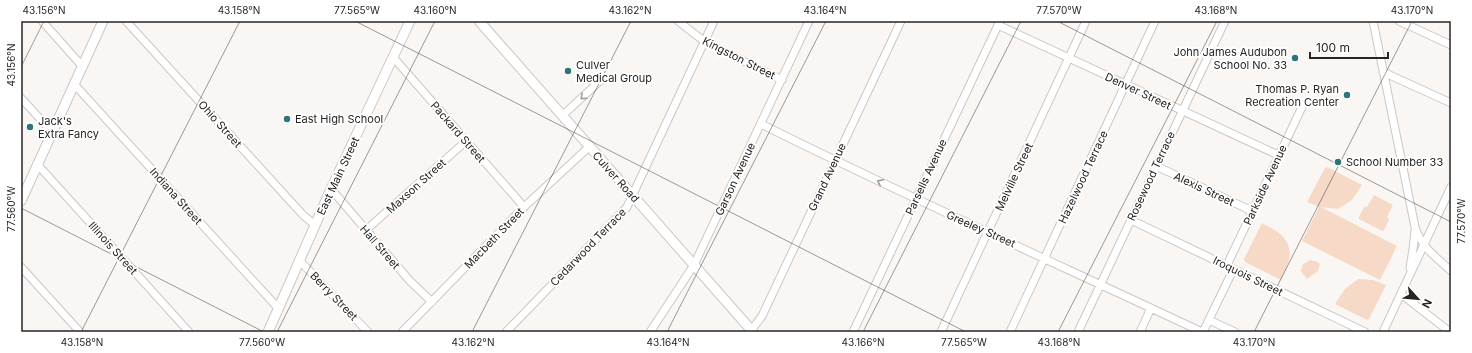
<svg xmlns="http://www.w3.org/2000/svg" width="1472" height="353" viewBox="0 0 1472 353" font-family="Inter,sans-serif">
  <style>
    .green { fill: #f6d9c7 }
    .lines { fill: none; stroke-linecap: round; stroke-linejoin: round }
    .minor-casing { stroke: #cbc7c4; stroke-width: 9 }
    .major-casing { stroke: #cbc7c4; stroke-width: 11 }
    .minor { stroke: #fff; stroke-width: 7 }
    .major { stroke: #fff; stroke-width: 9 }
    .oneway { stroke: #9e9d9c }
    .ticks { fill: none; stroke: #272524; stroke-width: 1; stroke-opacity: 0.45 }
    .poi-dot { fill: #2c757b; stroke: #fff; stroke-width: 1.5 }
    .labels { text-anchor: middle; stroke-width: 4; stroke-linejoin: round; paint-order: stroke }
    .poi-label { font-size: 11px; fill: #272524; stroke: #fff; text-anchor: start }
    .street-label { font-size: 11px; fill: #272524; stroke: #fff }
    .neatline { fill: none; stroke: #272524; stroke-width: 1.5 }
    .ticks-label { font-size: 10px; text-anchor: middle; fill: #272524 }
  </style>
  <rect width="100%" height="100%" fill="#faf6f3"/>
  <!-- green -->
  <path class="green" d="M1327,167L1362,185L1352,200L1338,209L1321,207L1397,246L1380,280L1302,241L1319,207L1307,202L1325,168Z
    M1374,195L1393,205L1387,217L1389,220L1384,230L1382,231L1359,219V217L1364,207H1367Z
    M1262,223C1277,231 1293,239 1289,260C1288,266 1283,274 1281,280L1245,262L1244,259Z
    M1310,260L1318,262L1320,264L1318,271L1307,279L1300,270L1302,268V265Z
    M1358,279L1373,280L1386,285L1369,319L1367,320L1335,304L1345,289Z"/>
  <g class="lines">
    <!-- minor casing -->
    <g class="minor-casing">
      <path id="minor" d="M42,21L82,66
        M126,21L303,215L315,225
        M678,21L705,42L782,80
        M1373,21L1415,227C1422,248 1435,256 1451,271
        M1399,21L1451,45
        M998,25L1278,155
        M393,57L524,207
        M1383,72L1451,103
        M74,84L278,308
        M21,98L52,132
        M562,116L603,78
        M761,124C906,196 1055,263 1202,332
        M37,164L189,332
        M1156,166L1252,211
        M331,189L410,281L432,302
        M1131,220L1365,332
        M366,230L465,142
        M300,261L368,332
        M1227,265L1303,105
        M21,267L80,332
        M1410,268L1413,249L1415,231
        M1401,294L1450,332
        M1209,320L1235,332
        M402,332L524,207L589,147
        M506,332L627,207L714,21
        M650,332L694,265L809,21
        M750,332L762,316L901,21
        M853,332L1000,21
        M941,332L1086,21
        M1010,332L1155,21
        M1078,332L1225,21
        M1140,332L1151,308
        M1203,332L1233,270
        M1383,332L1451,187"/>
    </g>
    <!-- major casing -->
    <g class="major-casing">
      <path id="major" d="M479,21L753,332
        M21,201L103,21
        M268,332L331,189L410,21"/>
    </g>
    <!-- minor -->
    <use href="#minor" class="minor"/>
    <!-- major -->
    <use href="#major" class="major"/>
  </g>
  <!-- one-way arrows -->
  <defs><path id="oneway-chevron" d="M-2-3.5L2.5 0L-2 3.5" fill="none" stroke-width="1.6" stroke-linecap="round" stroke-linejoin="round"/></defs>
  <g class="oneway">
    <use href="#oneway-chevron" transform="translate(583 97) rotate(138)"/>
    <use href="#oneway-chevron" transform="translate(880 182) rotate(-154)"/>
  </g>
  <!-- ticks -->
  <path class="ticks" d="M355,21L966,332M1057,21L1451,222M21,67L44,21M21,208L264,332M81,332L240,21M277,332L435,21M472,332L631,21M667,332L826,21M863,332L1021,21M1058,332L1217,21M1254,332L1412,21M1449,332L1451,328"/>
  <!-- markers -->
  <g class="poi-dot">
    <circle cx="1295" cy="58" r="4"/>
    <circle cx="568" cy="71" r="4"/>
    <circle cx="1347" cy="95" r="4"/>
    <circle cx="287" cy="119" r="4"/>
    <circle cx="30" cy="127" r="4"/>
    <circle cx="1338" cy="162" r="4"/>
  </g>
  <g class="labels">
    <!-- poi labels -->
    <g class="poi-label">
      <text x="1287" y="56" text-anchor="end">John James Audubon<tspan x="1287" dy="13">School No. 33</tspan></text>
      <text x="576" y="69">Culver<tspan x="576" dy="13">Medical Group</tspan></text>
      <text x="1339" y="93" text-anchor="end">Thomas P. Ryan<tspan x="1339" dy="13">Recreation Center</tspan></text>
      <text x="295" y="123">East High School</text>
      <text x="38" y="125">Jack's<tspan x="38" dy="13">Extra Fancy</tspan></text>
      <text x="1346" y="166">School Number 33</text>
    </g>
    <!-- street labels -->
    <g class="street-label">
      <text transform="translate(739 58) rotate(27)" y="4">Kingston Street</text>
      <text transform="translate(1138 91) rotate(25)" y="4">Denver Street</text>
      <text transform="translate(220 124) rotate(48)" y="4">Ohio Street</text>
      <text transform="translate(458 132) rotate(49)" y="4">Packard Street</text>
      <text transform="translate(338 176) rotate(-65)" y="4">East Main Street</text>
      <text transform="translate(1151 176) rotate(-65)" y="4">Rosewood Terrace</text>
      <text transform="translate(616 177) rotate(48)" y="4">Culver Road</text>
      <text transform="translate(827 177) rotate(-65)" y="4">Grand Avenue</text>
      <text transform="translate(926 177) rotate(-65)" y="4">Parsells Avenue</text>
      <text transform="translate(1014 177) rotate(-65)" y="4">Melville Street</text>
      <text transform="translate(1083 177) rotate(-65)" y="4">Hazelwood Terrace</text>
      <text transform="translate(735 179) rotate(-65)" y="4">Garson Avenue</text>
      <text transform="translate(1265 185) rotate(-65)" y="4">Parkside Avenue</text>
      <text transform="translate(416 186) rotate(-42)" y="4">Maxson Street</text>
      <text transform="translate(1204 189) rotate(25)" y="4">Alexis Street</text>
      <text transform="translate(176 196) rotate(48)" y="4">Indiana Street</text>
      <text transform="translate(981 229) rotate(24)" y="4">Greeley Street</text>
      <text transform="translate(494 238) rotate(-46)" y="4">Macbeth Street</text>
      <text transform="translate(380 247) rotate(49)" y="4">Hall Street</text>
      <text transform="translate(588 247) rotate(-46)" y="4">Cedarwood Terrace</text>
      <text transform="translate(113 248) rotate(48)" y="4">Illinois Street</text>
      <text transform="translate(1248 276) rotate(26)" y="4">Iroquois Street</text>
      <text transform="translate(334 296) rotate(46)" y="4">Berry Street</text>
    </g>
  </g>
  <!-- border -->
  <rect width="1472" height="353" fill="none" stroke="#ffffff" stroke-width="44"/>
  <!-- north arrow -->
  <g transform="translate(1418 299) rotate(117)" stroke="#ffffff" stroke-width="3" paint-order="stroke">
  <path d="M0-3L7 15L0 10L-7 15Z" fill="#272524"/>
  <text y="-6" font-size="11" font-weight="bold" text-anchor="middle" fill="#272524">N</text>
  </g>
  <!-- scale -->
  <path d="M1310 52v6h78v-6" fill="none" stroke="#272524" stroke-width="2"/>
  <text x="1316" y="52" font-size="12" fill="#272524" stroke="#ffffff" stroke-width="3" paint-order="stroke">100 m</text>
  <rect x="22" y="22" width="1428" height="309" class="neatline"/>
  <g class="ticks-label">
    <text x="44" y="14">43.156°N</text>
    <text x="239" y="14">43.158°N</text>
    <text x="357" y="14">77.565°W</text>
    <text x="435" y="14">43.160°N</text>
    <text x="630" y="14">43.162°N</text>
    <text x="825" y="14">43.164°N</text>
    <text x="1059" y="14">77.570°W</text>
    <text x="1216" y="14">43.168°N</text>
    <text x="1412" y="14">43.170°N</text>
    <text transform="translate(11 65) rotate(-90)" y="4">43.156°N</text>
    <text transform="translate(11 209) rotate(-90)" y="4">77.560°W</text>
    <text transform="translate(1461 221) rotate(-90)" y="4">77.570°W</text>
    <text x="82" y="346">43.158°N</text>
    <text x="262" y="346">77.560°W</text>
    <text x="473" y="346">43.162°N</text>
    <text x="668" y="346">43.164°N</text>
    <text x="863" y="346">43.166°N</text>
    <text x="964" y="346">77.565°W</text>
    <text x="1059" y="346">43.168°N</text>
    <text x="1254" y="346">43.170°N</text>
  </g>
</svg>
